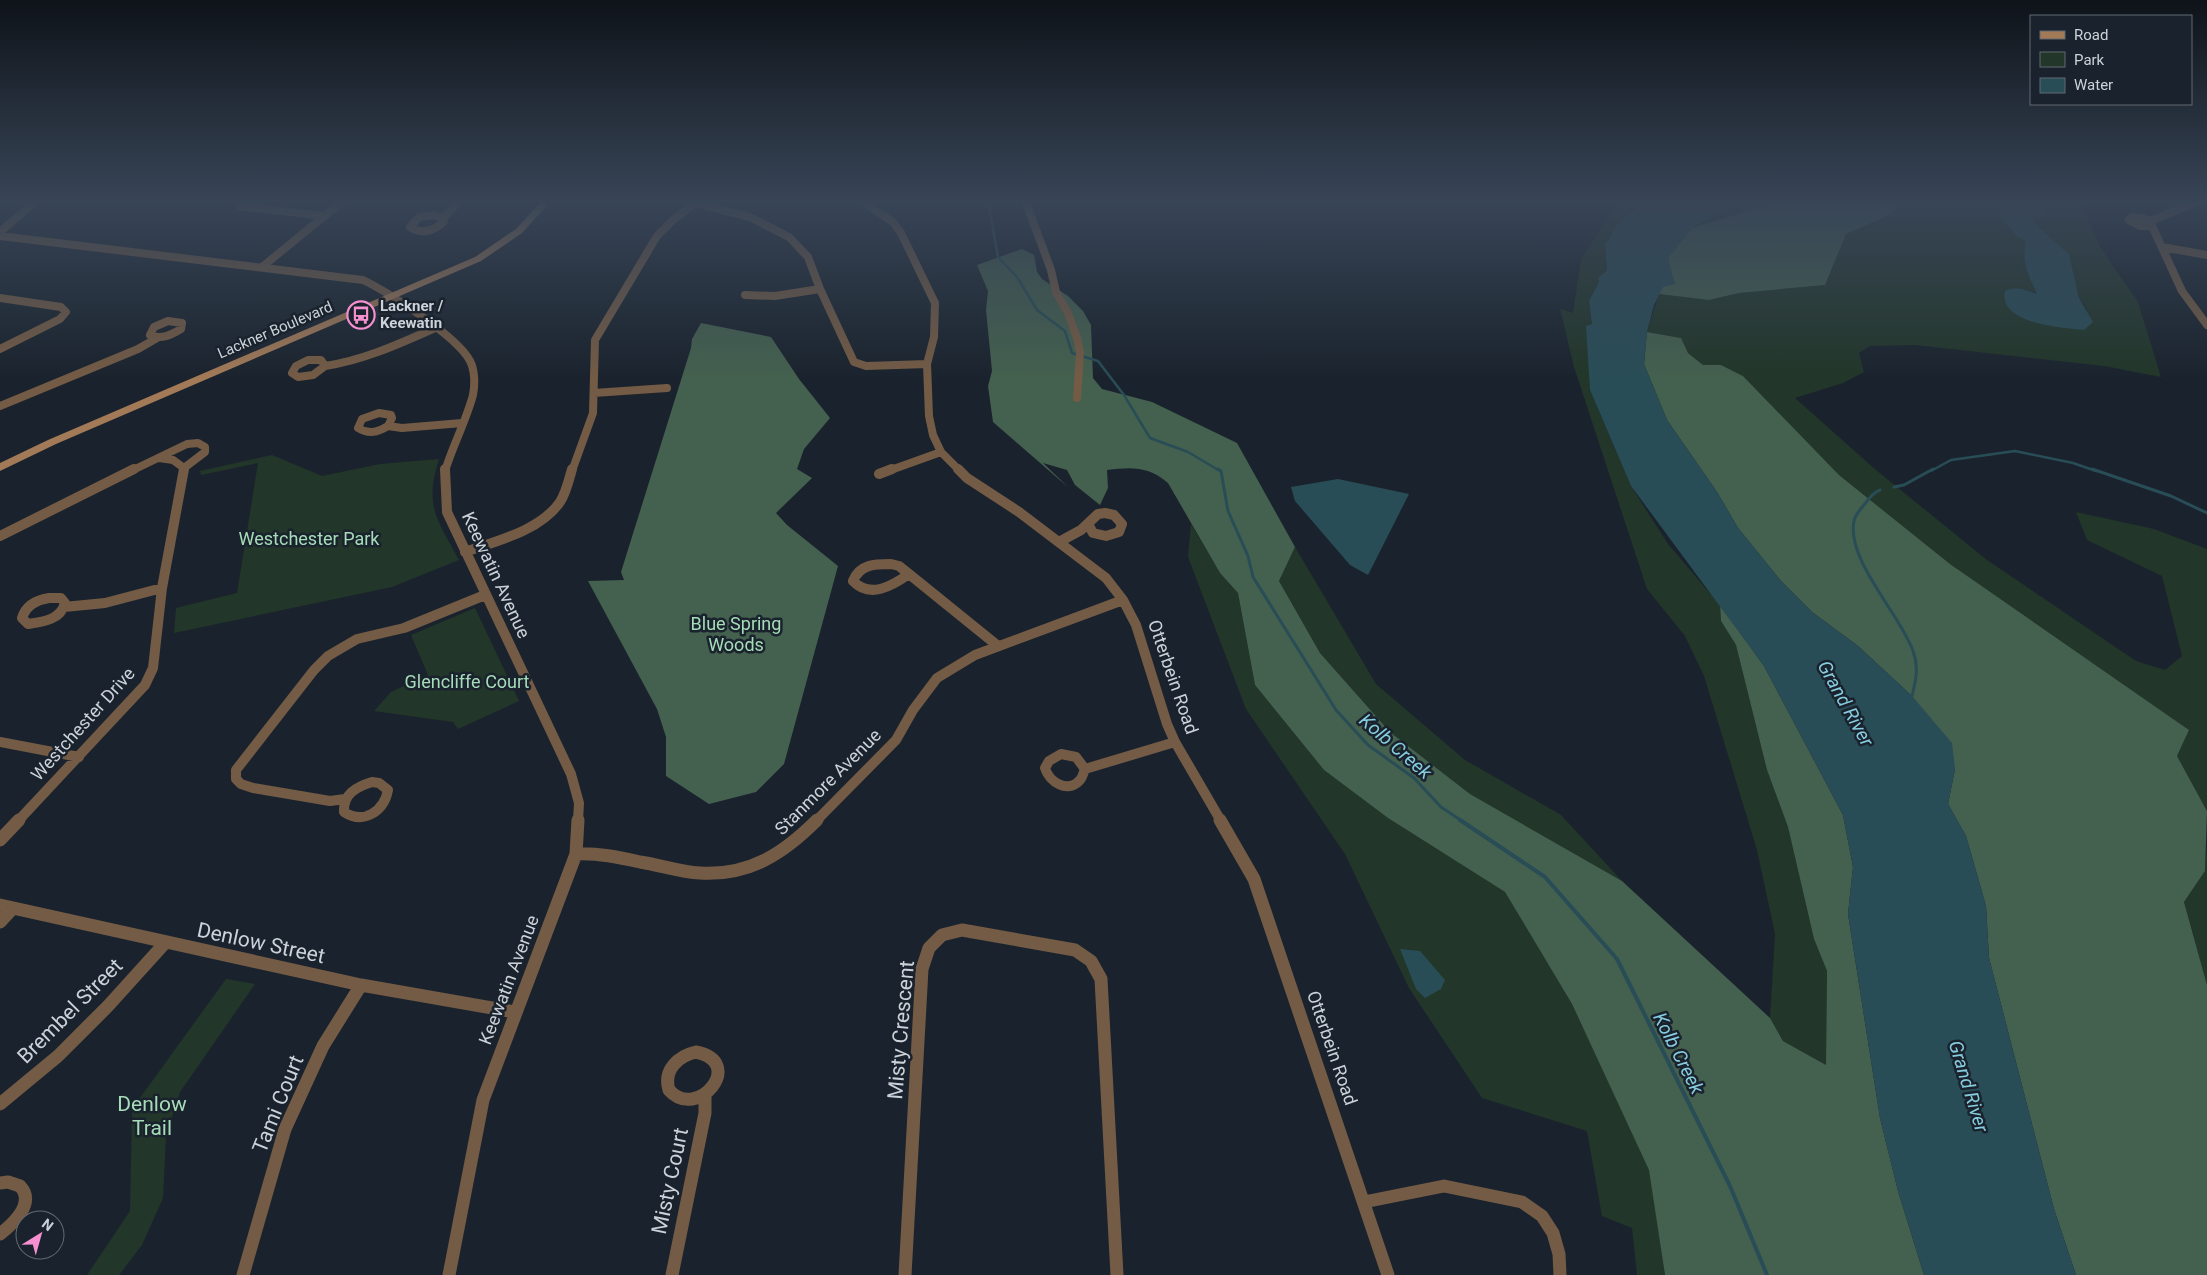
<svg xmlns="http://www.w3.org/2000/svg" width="2207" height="1275" viewBox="0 0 2207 1275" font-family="Roboto,sans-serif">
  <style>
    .green { fill: #223629; fill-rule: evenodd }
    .forest { fill: #44604e }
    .water { fill: #294d56 }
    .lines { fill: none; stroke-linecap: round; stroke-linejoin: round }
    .stream-far2 { stroke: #294d56; stroke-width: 2.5 }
    .stream-far1 { stroke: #294d56; stroke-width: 3 }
    .stream { stroke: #294d56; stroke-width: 4 }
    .minor-far2 { stroke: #745b45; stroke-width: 8 }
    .minor-far1 { stroke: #745b45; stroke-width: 10 }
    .minor { stroke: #745b45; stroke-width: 13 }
    .secondary { fill: #a37a57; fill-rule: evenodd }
    .labels { text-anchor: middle; stroke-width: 5; stroke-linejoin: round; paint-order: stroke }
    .far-poi-label { font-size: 15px; font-weight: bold; fill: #cbd2d9; stroke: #1a232d; text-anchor: start }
    .far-street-label { font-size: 15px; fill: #cbd2d9; stroke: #1a232d }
    .park-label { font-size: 18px; fill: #a6dcb8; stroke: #1a232d }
    .street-label { font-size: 18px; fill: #cbd2d9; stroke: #1a232d }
    .water-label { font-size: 19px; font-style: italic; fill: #86ccdf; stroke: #1a232d }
    .near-street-label { font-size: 21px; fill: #cbd2d9; stroke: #1a232d }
    .near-park-label { font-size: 21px; fill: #a6dcb8; stroke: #1a232d }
  </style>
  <rect width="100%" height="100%" fill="#1a232d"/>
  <!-- green -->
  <path class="green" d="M1621,200H1645C1640,205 1633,207 1628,212C1613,227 1604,248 1607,270L1598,278L1599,282L1589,301L1592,324L1589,358L1590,390L1631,486L1668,544L1720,605L1721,621L1736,645L1767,770L1788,827L1814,939L1827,971L1826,1065L1783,1041L1770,1018L1775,934L1757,850L1704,676L1685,636L1647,589L1574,367L1560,309L1573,313L1581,259Z
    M1749,200H1785L1691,228L1714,212Z
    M1904,200H2079L2100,247L2138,302L2161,377L2104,366L1915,345L1870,346L1859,353L1864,372L1843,383L1795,398L1876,470L1987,560L2136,661L2165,670L2182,656L2162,576L2087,540L2076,512L2154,529L2207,549V811L2177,756L2189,730L1950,564L1839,475L1743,376L1721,365H1703L1688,353L1680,338L1647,332L1659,294L1709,300L1739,293L1825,285L1846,234L1891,214ZM2007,200L2035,205L2034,223L2069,254L2079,298L2088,311L2005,291C2016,286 2026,289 2037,294C2028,275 2020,263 2027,241Z
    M272,455L322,476L380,464L439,459C424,507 437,519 459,560L392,587L174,633L176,608L237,593L258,463L201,475L200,471Z
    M1191,524L1220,573L1238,593L1255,685L1324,770L1388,818L1505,892L1572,1004L1650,1170L1665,1275H1637L1632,1228L1602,1216L1587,1131L1482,1098L1409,988L1345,854L1246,709L1188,557Z
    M1295,547L1376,684L1465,760L1561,815L1622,881L1470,794L1390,732L1320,653L1279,581Z
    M475,608L519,701L458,729L453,722L374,711L391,692L428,675L411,635Z
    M2207,844V985L2184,902L2205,871Z
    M226,979L255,984L180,1092L166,1136L163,1198L142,1245L119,1275H87L130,1211L132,1109Z"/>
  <!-- forest -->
  <path class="forest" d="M1785,200H1904L1891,214L1846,234L1825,285L1739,293L1709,300L1659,294L1663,286L1668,258L1691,228Z
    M1022,249L1034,255L1037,272L1042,279L1068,296L1083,311L1091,325L1093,378L1102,389L1152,402L1237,443L1295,547L1279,581L1320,653L1390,732L1470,794L1622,881L1770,1018L1783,1041L1826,1065L1827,971L1814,939L1788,827L1767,770L1736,645L1721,621L1720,605L1764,666L1843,815L1853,867L1848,914L1880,1118L1898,1191L1924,1275H1665L1649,1170L1572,1004L1505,892L1388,818L1324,770L1255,685L1238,593L1220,573L1168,483C1148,466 1132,467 1107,470L1108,488L1100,505L1075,485L1067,470L1043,463L1069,488L993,422L988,386L992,371L986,310L988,291L977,265Z
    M701,323L771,337L799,379L830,418L804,449L797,469L812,478L776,513L787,525L838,566L784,764L756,792L709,804L666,776V737L657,709L588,581L624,580L621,572L691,348L692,339Z
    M1647,332L1681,338L1688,353L1703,365H1721L1743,376L1839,475L1950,564L2189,730L2177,756L2207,811L2205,871L2184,902L2207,985V1275H2076L2054,1209L1989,958L1986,906L1966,836L1948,804L1955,769L1912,696L1858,646L1812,612L1781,581L1738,528L1717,492L1667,420L1644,364Z"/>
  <!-- water -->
  <path class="water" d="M1645,200H1749L1735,205L1691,228L1668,258L1675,284L1663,287L1654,305L1647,332L1644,364L1667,420L1717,492L1738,528L1781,581L1812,612L1858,646L1912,696L1952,743L1955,769L1948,804L1966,836L1986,906L1989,958L2054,1209L2076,1275H1924L1898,1191L1880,1118L1848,914L1853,867L1843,815L1764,666L1631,486L1590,390L1586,326L1592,324L1589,301L1599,282L1598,278L1607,270L1605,244C1612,238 1612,230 1618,224C1626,214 1636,209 1645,200Z
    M2007,200L2025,202L2043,209L2044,216L2033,217L2034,223L2069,254L2079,298L2093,322L2084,330C2062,328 1998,324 2005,291C2016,285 2026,290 2037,294C2028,274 2021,263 2026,241L2018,237L2001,218L2000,206Z
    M1338,479L1409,494L1368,575L1350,565L1295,501L1291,487Z
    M1400,949L1420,951L1445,980L1441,989L1425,998L1416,989Z"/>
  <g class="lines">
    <!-- stream-far2 -->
    <path class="stream-far2" d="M988,200L998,257L1017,277L1037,310L1065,331L1072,353L1098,361L1124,395L1150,438L1188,452L1220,471
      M1931,471L1951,460L2015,451L2073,463L2096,471"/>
    <!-- stream-far1 -->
    <path class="stream-far1" d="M1218,469L1221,471L1228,511L1248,556L1253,577L1336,710L1368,745L1414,778L1441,807L1462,821
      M2092,469L2171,496L2207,513
      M1894,487L1904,485L1933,469
      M1880,490C1872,493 1869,499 1864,505C1860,510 1855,515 1854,521C1846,560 1900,614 1913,651C1919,667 1916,680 1912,696"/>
    <!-- stream -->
    <path class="stream" d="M1460,820L1545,877L1617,959L1730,1186L1767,1275"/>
    <!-- minor-far2 -->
    <path class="minor-far2" d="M239,200V206L324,216
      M860,200L893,222L901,233L935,303L934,337L927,364L929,416L933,435L941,452L960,471
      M1025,200L1051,270L1056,292L1068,313L1077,338L1080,352L1077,398
      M695,203L750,217L789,237L808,257L820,289L854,362L866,366L927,364
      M434,215L443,218L444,221C435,231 421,235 410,227L419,217Z
      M2132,217L2143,218L2152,223V226H2140L2129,220Z
      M443,218L461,200
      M2150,221L2201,200
      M2152,226L2182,291L2207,325
      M0,232L37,200
      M0,236L363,280C388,292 458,337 470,361C475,370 475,385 473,395C466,421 453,445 445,471
      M2162,247L2207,255
      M262,267L344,200
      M745,295L775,296L820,289
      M0,298L61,307L66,312L60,319L0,349
      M168,321L182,323L181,329C171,335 161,340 150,335L154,327Z
      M308,360H321L325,366L313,375L298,377L292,373L296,366Z
      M325,366C364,360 399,344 435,328
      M594,393L667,388
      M0,406L138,349L157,338
      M379,413L391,415L392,418L388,426C378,432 369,435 358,428L362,419Z
      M388,426L402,428L462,423
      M159,458L173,460L184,468
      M131,471L187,444L198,443L205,447V452L184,468V471
      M572,471L593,413L595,340L657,236L674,219L699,200
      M888,471L941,452"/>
    <!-- minor-far1 -->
    <path class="minor-far1" d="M445,469L447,512L571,774L579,803L578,821
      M958,469L967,478L1019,512L1106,578L1123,600L1136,625L1167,724L1175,742L1221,821
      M879,474L892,469
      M0,536L134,469
      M1059,542L1081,530L1098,514L1105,513L1114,515L1122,524L1119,532L1106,536L1093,533L1088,524
      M465,552C496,541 540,531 560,502C566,493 569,480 572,469
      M891,564L899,566L909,574C892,586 870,599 853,581C860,564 875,564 891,564Z
      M909,574L998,646
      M49,598H61L65,603C61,620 42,622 28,624L22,618C26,605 36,600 49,598Z
      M64,607L105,603L162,588
      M0,742L79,757
      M1061,754L1076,757L1085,769C1084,772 1082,778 1080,780C1068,794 1049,782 1045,768L1049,761Z
      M1085,769L1175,742
      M372,782L379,783L388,790C384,811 364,825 344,812C343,794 356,787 372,782Z
      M345,799L330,801L253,788L241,784L236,779V770L314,670L328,656L357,639L404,628L485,595
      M18,821L145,685L153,668L162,588L184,469
      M816,821L896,740L913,710L937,678L975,655L1123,600"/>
    <!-- minor -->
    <path class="minor" d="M1220,820L1254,879L1388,1275
      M0,840L19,820
      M576,854C598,853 618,857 640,862C660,865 680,872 700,873C750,876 784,853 817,820
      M0,905L361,985L515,1012
      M0,922L13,908
      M696,1052C747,1062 697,1122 669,1090C663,1070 678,1056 696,1052Z
      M0,1104L58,1056L108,1006L165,943
      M0,1183L8,1182L20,1186C36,1203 13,1224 0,1234
      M1364,1202L1444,1186L1522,1202L1542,1216L1553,1233L1559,1254L1560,1275
      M243,1275L285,1129L323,1046L361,985
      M449,1275L483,1100L576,854L578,820
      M672,1275L705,1113V1095
      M905,1275L922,969L929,948L942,935L962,930L1075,950L1091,961L1101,979L1117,1275"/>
    <!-- secondary -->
    <path class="secondary" d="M543,200H552L522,233L481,261L56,444L0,471V463L48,440L475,257L516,229Z"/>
  </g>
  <!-- sky -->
  <linearGradient id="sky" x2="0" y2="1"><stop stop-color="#0e1319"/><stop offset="0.53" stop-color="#384557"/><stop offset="1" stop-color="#384557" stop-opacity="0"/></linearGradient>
  <rect width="2207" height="379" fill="url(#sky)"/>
  <!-- icons -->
  <defs>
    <g id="bus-ring" transform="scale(1.4375)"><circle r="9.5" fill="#1a232d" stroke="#f690d1" stroke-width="1.5"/><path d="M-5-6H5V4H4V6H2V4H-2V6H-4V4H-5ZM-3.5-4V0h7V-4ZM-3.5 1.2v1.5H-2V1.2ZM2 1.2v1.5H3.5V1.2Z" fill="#f690d1"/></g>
  </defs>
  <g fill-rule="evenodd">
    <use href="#bus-ring" x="361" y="315"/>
  </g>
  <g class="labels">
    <!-- far-poi labels -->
    <g class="far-poi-label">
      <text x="380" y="311">Lackner /<tspan x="380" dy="17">Keewatin</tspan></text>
    </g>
    <!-- far-street labels -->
    <g class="far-street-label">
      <text transform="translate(275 330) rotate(-23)" y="5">Lackner Boulevard</text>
    </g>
    <!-- park labels -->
    <g class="park-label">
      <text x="309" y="545">Westchester Park</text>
      <text x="736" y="630">Blue Spring<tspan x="736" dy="21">Woods</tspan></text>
      <text x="467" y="688">Glencliffe Court</text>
    </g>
    <!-- street labels -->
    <g class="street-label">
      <text transform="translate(496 575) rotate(65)" y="6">Keewatin Avenue</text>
      <text transform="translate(1173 677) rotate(71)" y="6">Otterbein Road</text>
      <text transform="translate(83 724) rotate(-48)" y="6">Westchester Drive</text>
      <text transform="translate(828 782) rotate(-45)" y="6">Stanmore Avenue</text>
      <text transform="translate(509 980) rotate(-69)" y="6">Keewatin Avenue</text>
      <text transform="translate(1332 1048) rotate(71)" y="6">Otterbein Road</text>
    </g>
    <!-- water labels -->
    <g class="water-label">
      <text transform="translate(1846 703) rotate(61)" y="7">Grand River</text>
      <text transform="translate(1396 746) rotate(41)" y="7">Kolb Creek</text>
      <text transform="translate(1679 1053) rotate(63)" y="7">Kolb Creek</text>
      <text transform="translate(1969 1086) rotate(73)" y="7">Grand River</text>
    </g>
    <!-- near-street labels -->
    <g class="near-street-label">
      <text transform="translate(261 943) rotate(12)" y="7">Denlow Street</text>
      <text transform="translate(70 1011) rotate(-45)" y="7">Brembel Street</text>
      <text transform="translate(901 1030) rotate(-85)" y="7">Misty Crescent</text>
      <text transform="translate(278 1104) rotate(-68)" y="7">Tami Court</text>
      <text transform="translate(670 1181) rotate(-78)" y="7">Misty Court</text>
    </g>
    <!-- near-park labels -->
    <g class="near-park-label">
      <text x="152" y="1111">Denlow<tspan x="152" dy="24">Trail</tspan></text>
    </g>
  </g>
  <!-- legend -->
  <rect x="2030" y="15" width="162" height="90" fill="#1a232d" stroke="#616972"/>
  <rect x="2040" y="31" width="25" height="8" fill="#a37a57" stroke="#616972"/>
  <text x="2074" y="40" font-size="15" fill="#cbd2d9">Road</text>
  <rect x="2040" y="52" width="25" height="15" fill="#223629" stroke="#616972"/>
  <text x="2074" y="65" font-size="15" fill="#cbd2d9">Park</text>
  <rect x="2040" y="78" width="25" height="15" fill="#294d56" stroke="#616972"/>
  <text x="2074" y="90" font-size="15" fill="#cbd2d9">Water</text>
  <!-- north arrow -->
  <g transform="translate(40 1235) rotate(37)"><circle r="24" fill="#1a232d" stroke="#616972"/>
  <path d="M0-4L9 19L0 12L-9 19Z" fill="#f690d1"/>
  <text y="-8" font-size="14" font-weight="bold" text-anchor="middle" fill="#cbd2d9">N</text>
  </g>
</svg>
